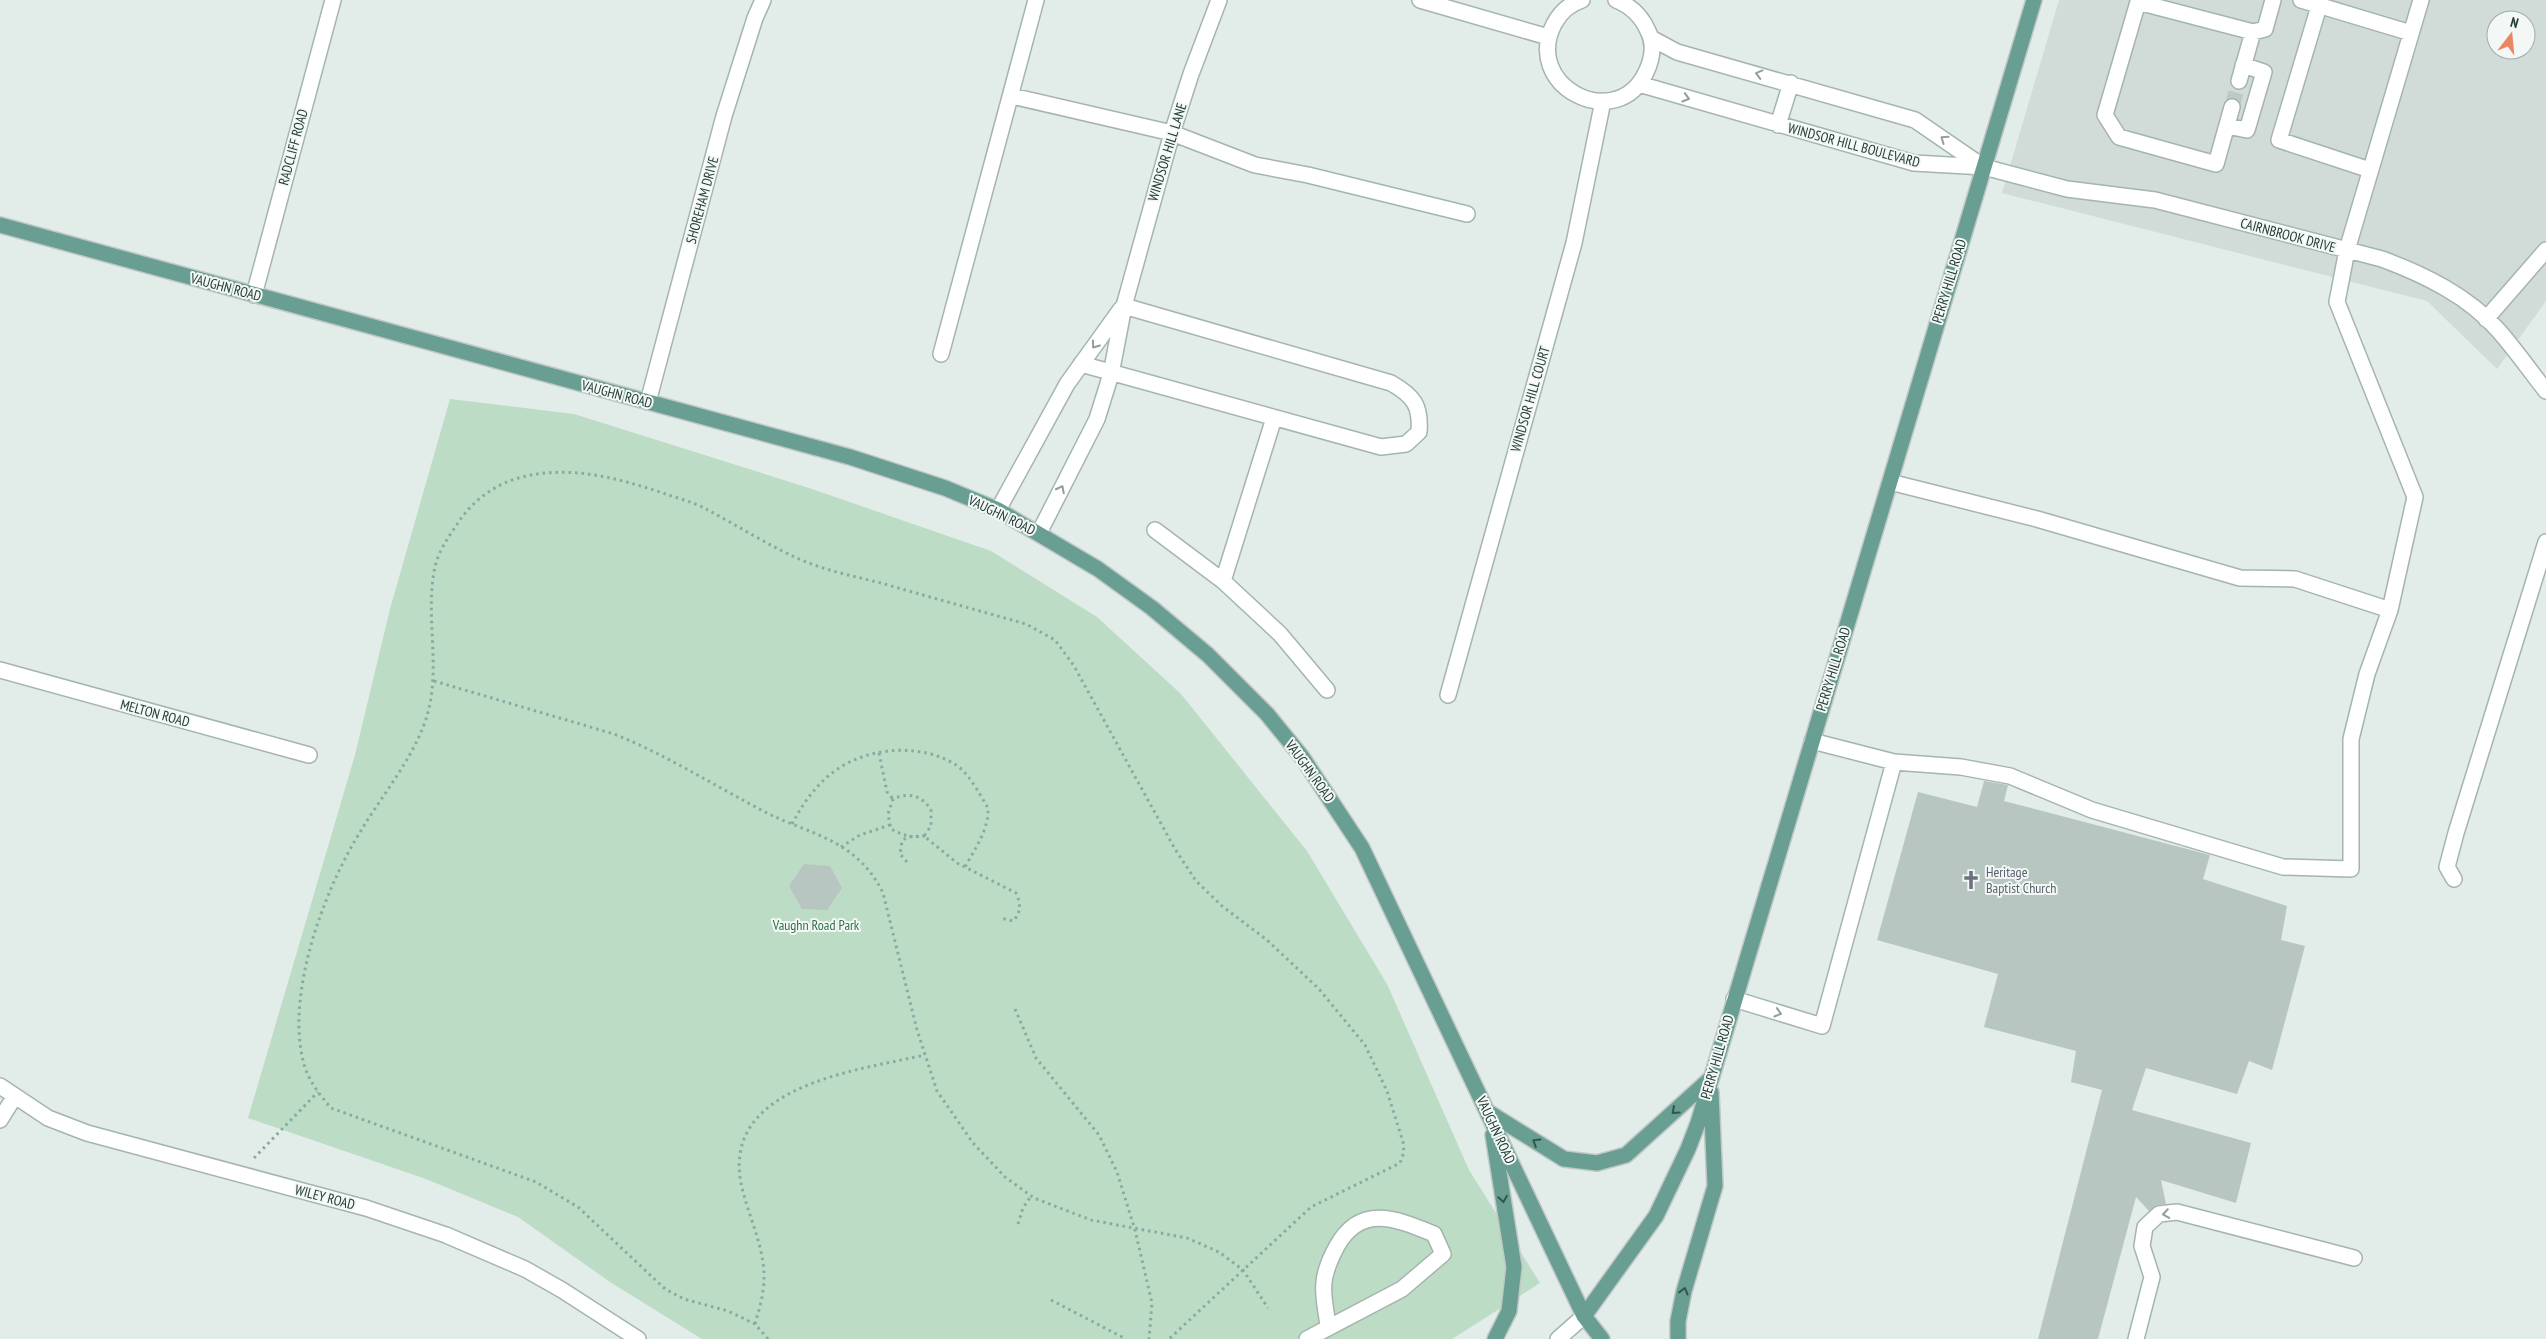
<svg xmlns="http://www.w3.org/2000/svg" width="2546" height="1339" viewBox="0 0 2546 1339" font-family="'PT Sans Narrow',sans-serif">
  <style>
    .built { fill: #d1dbd7; fill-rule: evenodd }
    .green { fill: #bcdcc5 }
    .building { fill: #b8c6c1 }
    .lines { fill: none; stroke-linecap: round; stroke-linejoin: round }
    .minor-tunnel { stroke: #bcc9c4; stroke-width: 15; stroke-dasharray: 15 8; stroke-linecap: butt }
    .minor-casing { stroke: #a5b4af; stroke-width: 18 }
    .major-casing { stroke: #c1c8c7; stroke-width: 18 }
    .path { stroke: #84ada1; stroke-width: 3; stroke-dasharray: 2.5 4; stroke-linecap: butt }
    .minor { stroke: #fff; stroke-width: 15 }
    .major { stroke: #699f92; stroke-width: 15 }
    .oneway { stroke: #919e9a }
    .oneway2 { stroke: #34554d }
    .labels { text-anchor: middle; stroke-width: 4; stroke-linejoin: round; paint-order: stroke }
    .street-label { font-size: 14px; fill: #233c36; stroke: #f3f8f6 }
    .worship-label { font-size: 14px; fill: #5b616d; stroke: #f3f8f6; text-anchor: start }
    .park-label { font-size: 14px; fill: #30704a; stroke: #f3f8f6 }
  </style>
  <rect width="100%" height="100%" fill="#e2ece8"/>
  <!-- built -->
  <path class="built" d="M2059,0H2546V301L2497,369L2427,301L2002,193ZM2496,20H2526V50H2496Z"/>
  <!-- green -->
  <path class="green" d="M450,399L574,414L809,488L991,551L1097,617L1181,694L1307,851L1387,984L1469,1170L1540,1283L1452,1339H702L610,1282L518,1217L426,1179L248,1118L355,755L390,609Z"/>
  <!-- building -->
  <path class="building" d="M1984,781L2008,785L2004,801L2210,855L2203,879L2287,906L2281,940L2305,946L2272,1070L2249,1061L2237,1094L2146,1068L2132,1110L2251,1143L2236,1203L2161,1180L2166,1204L2157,1205L2149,1211L2136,1197L2098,1339H2038L2102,1090L2071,1082L2076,1051L1984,1027L1998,974L1877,940L1918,792L1977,807Z
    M804,864L830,866L842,888L827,910L802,909L789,886Z"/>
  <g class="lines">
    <!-- minor-tunnel -->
    <path class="minor-tunnel" d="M2232,107L2239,81"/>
    <!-- minor casing -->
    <g class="minor-casing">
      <path id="minor" d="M1420,0L1548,37
        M1582,0C1569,4 1560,13 1554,24C1523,85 1611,131 1643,78C1651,64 1656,46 1648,31C1642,17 1631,6 1616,0
        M2301,0L2411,33
        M2319,6L2279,140L2370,170
        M1651,38L1677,52L1915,120L1982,166
        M2239,81L2253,32
        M1639,84L1914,163L1984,167L2067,189L2155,200L2382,259C2425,275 2468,296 2498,330C2515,349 2530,371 2546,391
        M1012,96L1172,133L1255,165L1308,175L1467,214
        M2232,107L2216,164L2119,137L2105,115L2138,2L2253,32L2265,29L2273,0
        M1778,125L1791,83
        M2227,126L2247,130L2264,72L2243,65
        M254,295L333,0
        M2486,319L2546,250
        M941,354L1036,0
        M1081,364L1381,447L1406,444L1419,432C1421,406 1414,396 1391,383L1124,306
        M648,402L724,116L755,18L763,0
        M1890,482L2037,519L2240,578L2295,579L2390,610L2415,497L2337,302L2347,250L2421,0
        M998,510L1067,384L1121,309
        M1155,530L1223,581L1280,634L1327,690
        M1039,533L1097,419L1111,374L1124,306L1172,133L1191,74L1219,0
        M1223,581L1274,418
        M0,670L309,755
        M1448,695L1574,243L1603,101
        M1812,741L1894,762L1961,767L2010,776L2092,810L2283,867L2351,869V739L2367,674L2390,610
        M2454,879L2447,867L2456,833L2546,542
        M1734,999L1822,1026L1894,762
        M0,1086L48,1118L87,1133L366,1208L446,1235L525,1269L562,1290L638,1339
        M0,1120L15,1096
        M1307,1339L1402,1289L1443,1254L1434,1234C1397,1219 1361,1203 1337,1246C1332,1255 1325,1271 1324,1282C1322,1296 1327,1313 1328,1328
        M1558,1339L1584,1316
        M2136,1339L2152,1277L2142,1246L2145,1227L2159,1214L2177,1212L2354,1258"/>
    </g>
    <!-- major casing -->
    <g class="major-casing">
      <path id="major" d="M0,225L850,457L945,488L998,510L1098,569L1152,608L1208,655L1267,714L1302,757L1362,848L1584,1316L1602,1339
        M1488,1112L1564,1159L1597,1163L1626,1155L1710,1079
        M1493,1135L1514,1267L1509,1311L1495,1339
        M1584,1316L1656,1216L1688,1149L1698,1123L2034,0
        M1678,1339V1321L1684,1291L1715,1186L1711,1092"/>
    </g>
    <!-- path -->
    <path class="path" d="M434,681L614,734C669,756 718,788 771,815C792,825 816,832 837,844C858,856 873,872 883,893L917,1030L937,1091L973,1143L1005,1177L1034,1198L1091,1220L1187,1238L1219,1252L1243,1270L1268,1308
      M879,753L887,792L893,799
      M792,824C802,805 815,786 832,773C865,747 920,742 956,765C969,773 980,795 988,808C989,829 975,849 965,867
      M841,847L860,835L890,825
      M907,862L900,854L902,841L907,837L924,836C910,838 903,835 891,829L888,814L893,799C909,792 922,795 931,810V826L924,836L957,863L1016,893C1021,904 1021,913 1013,921L1000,918
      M1015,1009L1036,1058L1099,1135L1117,1172L1135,1230L1152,1303L1149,1339
      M254,1158L318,1092
      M1018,1224L1023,1208L1031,1196
      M1051,1300L1126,1339
      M755,1324C758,1313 762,1301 763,1290C769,1254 748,1218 741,1183C722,1085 859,1070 925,1055
      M768,1339L755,1324L728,1311L684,1299L665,1289L578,1207L536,1182L331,1108C319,1094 307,1079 303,1060C286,992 325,887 362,829C383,794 411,761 425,722C443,671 424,618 435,567C438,552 449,536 458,523C473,500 495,484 522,477C571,465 617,478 663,493C676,498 691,501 704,508C737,525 775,550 809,563C832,572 857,577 881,583C929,597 977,610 1026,624L1055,640L1074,666L1175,849L1196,881L1222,906L1267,940L1319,989L1365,1045L1387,1091L1403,1142L1404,1152L1400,1163L1311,1207L1169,1339"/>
    <!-- minor -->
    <use href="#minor" class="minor"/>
    <!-- major -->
    <use href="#major" class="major"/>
  </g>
  <!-- one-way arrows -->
  <defs><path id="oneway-chevron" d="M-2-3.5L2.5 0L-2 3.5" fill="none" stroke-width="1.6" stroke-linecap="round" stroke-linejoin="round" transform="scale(1.25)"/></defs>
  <g class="oneway">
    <use href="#oneway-chevron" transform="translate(1759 74) rotate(-165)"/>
    <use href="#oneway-chevron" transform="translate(1686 98) rotate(16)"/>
    <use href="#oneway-chevron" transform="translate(1944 139) rotate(-145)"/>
    <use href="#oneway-chevron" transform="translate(1095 345) rotate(126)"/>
    <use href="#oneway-chevron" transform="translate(1061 489) rotate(-63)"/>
    <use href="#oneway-chevron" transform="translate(1778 1013) rotate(17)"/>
    <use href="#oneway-chevron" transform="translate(2166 1214) rotate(171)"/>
  </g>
  <g class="oneway2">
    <use href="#oneway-chevron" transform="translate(1675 1111) rotate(138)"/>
    <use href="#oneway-chevron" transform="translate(1536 1142) rotate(-148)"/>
    <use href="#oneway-chevron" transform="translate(1503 1199) rotate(81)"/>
    <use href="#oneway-chevron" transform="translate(1684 1291) rotate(-76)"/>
  </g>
  <!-- icons -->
  <defs>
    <g id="church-bare" transform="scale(1.5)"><path d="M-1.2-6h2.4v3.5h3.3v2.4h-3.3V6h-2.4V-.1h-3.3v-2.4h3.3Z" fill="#6b7280" stroke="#f3f8f6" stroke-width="2.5" paint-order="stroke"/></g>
  </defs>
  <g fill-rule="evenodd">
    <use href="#church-bare" x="1971" y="880"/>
  </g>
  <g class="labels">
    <!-- street labels -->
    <g class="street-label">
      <text transform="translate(1854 145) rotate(15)" y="5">WINDSOR HILL BOULEVARD</text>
      <text transform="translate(293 147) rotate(-75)" y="5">RADCLIFF ROAD</text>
      <text transform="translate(1167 152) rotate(-73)" y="5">WINDSOR HILL LANE</text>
      <text transform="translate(702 200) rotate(-75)" y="5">SHOREHAM DRIVE</text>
      <text transform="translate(2288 235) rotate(15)" y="5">CAIRNBROOK DRIVE</text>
      <text transform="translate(1949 281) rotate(-73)" y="5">PERRY HILL ROAD</text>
      <text transform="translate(226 287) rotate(15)" y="5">VAUGHN ROAD</text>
      <text transform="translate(617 394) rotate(15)" y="5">VAUGHN ROAD</text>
      <text transform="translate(1530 399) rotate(-74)" y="5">WINDSOR HILL COURT</text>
      <text transform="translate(1002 515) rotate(26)" y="5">VAUGHN ROAD</text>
      <text transform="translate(1833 669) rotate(-73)" y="5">PERRY HILL ROAD</text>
      <text transform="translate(155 713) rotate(15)" y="5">MELTON ROAD</text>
      <text transform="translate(1310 771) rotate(54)" y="5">VAUGHN ROAD</text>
      <text transform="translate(1717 1057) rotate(-74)" y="5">PERRY HILL ROAD</text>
      <text transform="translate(1496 1130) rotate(65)" y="5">VAUGHN ROAD</text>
      <text transform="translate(325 1197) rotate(15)" y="5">WILEY ROAD</text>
    </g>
    <!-- worship labels -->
    <g class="worship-label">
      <text x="1986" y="877">Heritage<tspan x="1986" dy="16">Baptist Church</tspan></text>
    </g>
    <!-- park labels -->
    <g class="park-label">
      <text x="816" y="930">Vaughn Road Park</text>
    </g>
  </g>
  <!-- north arrow -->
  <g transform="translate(2511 35) rotate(16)"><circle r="24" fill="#f3f8f6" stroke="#a0ada9"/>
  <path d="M0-4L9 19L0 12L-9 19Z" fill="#ea8662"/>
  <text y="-8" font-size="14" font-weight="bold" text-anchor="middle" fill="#233c36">N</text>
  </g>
</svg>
